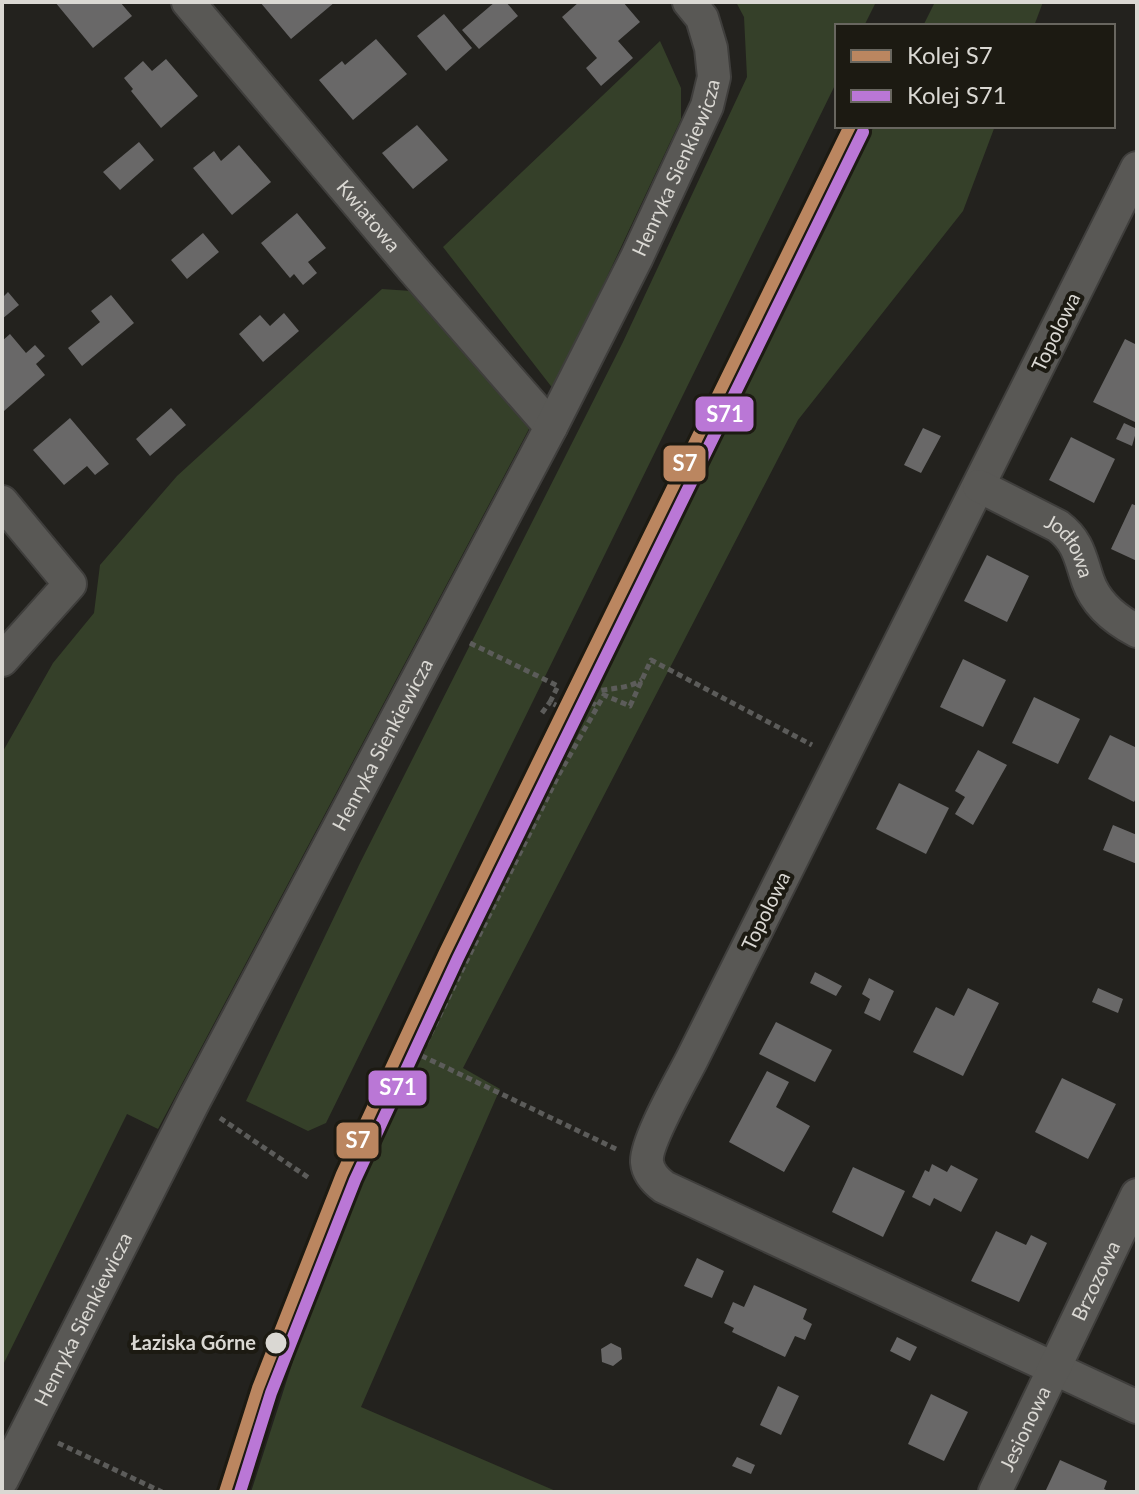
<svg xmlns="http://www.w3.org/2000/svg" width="1139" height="1494" viewBox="0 0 1139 1494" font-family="Lato,sans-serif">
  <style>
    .green { fill: #354029 }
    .building { fill: #696868 }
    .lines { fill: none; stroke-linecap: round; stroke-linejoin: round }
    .minor-casing { stroke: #3f3e3c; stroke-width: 36 }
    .path { stroke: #5c5c5a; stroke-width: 5; stroke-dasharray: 6 4; stroke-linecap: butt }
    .minor { stroke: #595855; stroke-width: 32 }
    .rail-1-casing { stroke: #1c1a12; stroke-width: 18 }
    .rail-2-casing { stroke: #1c1a12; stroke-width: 18 }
    .rail-1 { stroke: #bb8660; stroke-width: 12 }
    .rail-2 { stroke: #ba77d6; stroke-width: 12 }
    .stop-dot { fill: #dad8d3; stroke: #1c1a12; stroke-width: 3 }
    .labels { text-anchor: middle; stroke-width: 8; stroke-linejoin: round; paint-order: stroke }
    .street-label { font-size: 20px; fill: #dad8d3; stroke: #1c1a12 }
    .stop-label { font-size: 20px; font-weight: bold; fill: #dad8d3; stroke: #1c1a12; text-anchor: end }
    .line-badge { stroke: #1c1a12; stroke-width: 3 }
    .badge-label { font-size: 22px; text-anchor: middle; font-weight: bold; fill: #fff }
  </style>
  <rect width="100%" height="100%" fill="#23221e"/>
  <!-- green -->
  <path class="green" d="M736,2H876L864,26H837V81L326,1123L308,1131L246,1101L360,863L623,342L747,77L744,17Z
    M935,2H1043L1034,26H923Z
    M660,41L681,88V119L554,390L443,247Z
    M874,126H995L963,211L798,420L463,1068L500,1089L361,1407L558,1492H251L333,1236L407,1057L540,787L639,607Z
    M382,289L411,291L530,427L158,1129L127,1114L2,1367V753L53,663L94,613L100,565L177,476Z"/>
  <!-- building -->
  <path class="building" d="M55,2H120L132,16L93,48Z
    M260,2H335L291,39Z
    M495,2H506L518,16L479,49L462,30Z
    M579,2H623L640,22L618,41L633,58L601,86L586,68L597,58L562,17Z
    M444,14L472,48L446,71L417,36Z
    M376,39L407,74L353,120L319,80L342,61L345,65Z
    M166,59L198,96L161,128L131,91L133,89L124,78L143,61L152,71Z
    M417,125L448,160L413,189L382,153Z
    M139,142L154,160L120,190L103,172Z
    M239,145L271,182L232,215L193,168L214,151L221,161Z
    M297,213L326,248L308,262L317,273L303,285L294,274L290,278L261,243Z
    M203,233L219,252L187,279L171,260Z
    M8,292L19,305L2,319V298Z
    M111,295L134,323L82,366L68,348L100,322L91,311Z
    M284,313L299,331L263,362L239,334L260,315L270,326Z
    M10,334L26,353L35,345L45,356L36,364L45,375L4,411L2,341Z
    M1125,339L1137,345L1135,422L1093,402Z
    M171,408L186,425L150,456L136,439Z
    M70,418L109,464L95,475L87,466L64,485L33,450Z
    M1124,423L1137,429L1132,446L1116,439Z
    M923,428L941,436L921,473L904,465Z
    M1071,437L1115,459L1094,503L1049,480Z
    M1132,504L1137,506V561L1111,549Z
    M987,555L1029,576L1007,622L964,601Z
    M963,659L1006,680L983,727L940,707Z
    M1034,697L1080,719L1058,764L1012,743Z
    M1110,735L1137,748V796L1134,802L1088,779Z
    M978,750L1007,765L973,825L955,814L965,797L955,791Z
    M899,783L949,808L926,854L876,829Z
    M1113,825L1137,835V864L1103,850Z
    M815,972L842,986L836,996L810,983Z
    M869,978L894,991L880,1021L864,1013L870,999L862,994Z
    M968,988L999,1003L963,1076L913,1052L936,1007L954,1016Z
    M1098,988L1123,999L1118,1013L1092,1002Z
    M776,1022L832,1050L815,1082L759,1054Z
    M767,1071L789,1082L776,1107L810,1126L784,1172L729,1142Z
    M1062,1078L1116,1104L1088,1159L1035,1132Z
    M932,1164L947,1172L951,1165L978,1179L961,1212L934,1198L930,1206L912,1197L925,1170L929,1172Z
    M853,1167L905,1191L883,1237L832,1212Z
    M996,1231L1026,1245L1031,1235L1047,1243L1019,1302L971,1281Z
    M697,1258L724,1271L712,1298L684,1286Z
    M754,1285L807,1309L803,1319L812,1324L805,1340L795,1336L785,1357L732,1332L734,1328L724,1323L733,1302L744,1307Z
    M897,1337L917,1347L910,1361L890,1351Z
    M611,1343L621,1348L622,1359L613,1366L602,1362L601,1349Z
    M778,1386L799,1396L781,1435L760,1425Z
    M931,1394L968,1412L944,1461L908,1444Z
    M737,1457L755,1465L751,1474L732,1466Z
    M1060,1460L1107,1481L1104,1489L1111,1492H1045Z"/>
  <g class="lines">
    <!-- minor casing -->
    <g class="minor-casing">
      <g id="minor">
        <path id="s1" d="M188,2L413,269L551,427"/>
        <path d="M1137,168L692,1059C682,1079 645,1143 647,1162C648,1173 656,1181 664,1187L1137,1407"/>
        <path id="s2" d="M979,486L1058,526C1079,542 1080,558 1088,581C1096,604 1116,620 1137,631"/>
        <path d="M2,502L70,584L2,660"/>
        <path id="s3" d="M2,1480L194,1101L551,427L637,257L707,106L714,77L711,48L702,18L689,2"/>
        <path id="s4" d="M995,1492L1137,1195"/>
      </g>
    </g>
    <!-- path -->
    <path class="path" d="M470,643L558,686L550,702L581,718L589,702L599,706
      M542,713L550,702
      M574,715L586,694C606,687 623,691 642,680
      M220,1118L309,1178
      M616,1149L420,1055L558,776L604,695L630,706L651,660L812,745
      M58,1443L162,1492"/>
    <!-- minor -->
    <use href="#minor" class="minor"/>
    <!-- rail-1 casing -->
    <g class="rail-1-casing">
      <path id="rail-1" d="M225,1492L258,1388L342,1174L445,952L850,126"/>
    </g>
    <!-- rail-2 casing -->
    <g class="rail-2-casing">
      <path id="rail-2" d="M240,1492L271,1393L355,1180L458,958L863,132"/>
    </g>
    <!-- rail-1 -->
    <use href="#rail-1" class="rail-1"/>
    <!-- rail-2 -->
    <use href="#rail-2" class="rail-2"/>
  </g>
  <!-- markers -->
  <circle class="stop-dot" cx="276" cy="1343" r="12"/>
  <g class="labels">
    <!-- street labels -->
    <g class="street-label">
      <text dy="7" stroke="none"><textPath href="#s3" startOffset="1476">Henryka Sienkiewicza</textPath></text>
      <text dy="7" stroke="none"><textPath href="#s1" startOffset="280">Kwiatowa</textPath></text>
      <text transform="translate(1056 332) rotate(-64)" y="7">Topolowa</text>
      <text dy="7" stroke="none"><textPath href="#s2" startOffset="112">Jodłowa</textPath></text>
      <text dy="7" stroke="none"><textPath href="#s3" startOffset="828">Henryka Sienkiewicza</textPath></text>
      <text transform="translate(766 911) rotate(-64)" y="7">Topolowa</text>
      <text dy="7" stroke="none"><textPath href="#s4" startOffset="234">Brzozowa</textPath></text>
      <text dy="7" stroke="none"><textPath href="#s3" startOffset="180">Henryka Sienkiewicza</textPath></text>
      <text dy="7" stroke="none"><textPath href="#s4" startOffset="70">Jesionowa</textPath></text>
    </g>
    <!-- stop labels -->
    <g class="stop-label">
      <text x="256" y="1350">Łaziska Górne</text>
    </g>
  </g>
  <g class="line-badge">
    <rect x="694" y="395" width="61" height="38" rx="8" fill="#ba77d6"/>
    <rect x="662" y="444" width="45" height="39" rx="8" fill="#bb8660"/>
    <rect x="367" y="1069" width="61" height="38" rx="8" fill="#ba77d6"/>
    <rect x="335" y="1121" width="45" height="39" rx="8" fill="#bb8660"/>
  </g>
  <g class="badge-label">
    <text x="725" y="422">S71</text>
    <text x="685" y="471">S7</text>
    <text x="398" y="1095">S71</text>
    <text x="358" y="1148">S7</text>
  </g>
  <!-- border -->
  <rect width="1139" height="1494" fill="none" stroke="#dad8d3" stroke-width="8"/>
  <!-- legend -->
  <rect x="835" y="24" width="280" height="104" fill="#1c1a12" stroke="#68665f" stroke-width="2"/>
  <rect x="851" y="50" width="40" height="12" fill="#bb8660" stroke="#68665f" stroke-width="2"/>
  <text x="907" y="64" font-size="24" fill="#dad8d3">Kolej S7</text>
  <rect x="851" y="90" width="40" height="12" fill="#ba77d6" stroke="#68665f" stroke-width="2"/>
  <text x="907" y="104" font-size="24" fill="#dad8d3">Kolej S71</text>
</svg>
